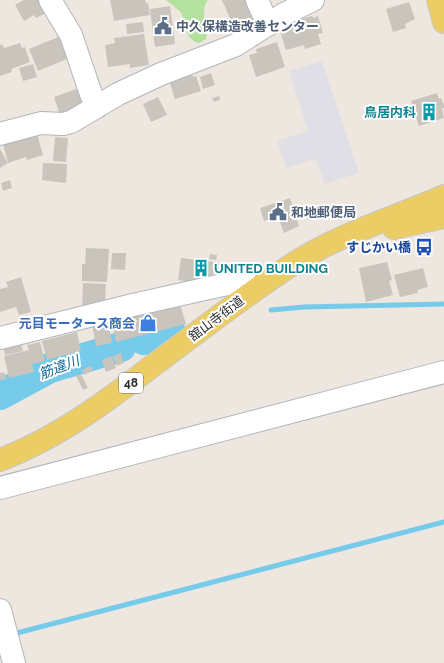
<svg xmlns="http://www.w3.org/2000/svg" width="444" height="663" viewBox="0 0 444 663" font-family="Raleway,'Noto Sans JP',sans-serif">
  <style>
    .industrial { fill: #e1dfe6 }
    .green { fill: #b4e19e }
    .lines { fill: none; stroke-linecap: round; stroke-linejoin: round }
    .stream { stroke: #76caea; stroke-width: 5 }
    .river { stroke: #76caea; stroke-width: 30 }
    .building { fill: #c9c5bd }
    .minor-casing { stroke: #b2b5bf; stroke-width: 24 }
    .major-casing { stroke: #c8c8c8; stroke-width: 24 }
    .minor { stroke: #fff; stroke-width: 22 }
    .major { stroke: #eccd65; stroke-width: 22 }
    .labels { text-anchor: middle; stroke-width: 4; stroke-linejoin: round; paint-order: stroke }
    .shield { fill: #fff; stroke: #6b6b6b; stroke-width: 1 }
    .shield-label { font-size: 12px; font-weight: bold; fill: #2c2c2c }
    .service-label { font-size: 13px; font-weight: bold; fill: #4e5e75; stroke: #fff; text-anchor: start }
    .culture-label { font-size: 13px; font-weight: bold; fill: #0d838f; stroke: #fff; text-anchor: end }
    .transit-label { font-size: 13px; font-weight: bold; fill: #164399; stroke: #fff; text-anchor: end }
    .street-label { font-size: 13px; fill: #2c2c2c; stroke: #fff }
    .shop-label { font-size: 13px; font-weight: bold; fill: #366cbe; stroke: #fff; text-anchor: end }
    .water-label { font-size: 14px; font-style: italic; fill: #136a99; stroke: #fff }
  </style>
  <rect width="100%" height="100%" fill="#ede7df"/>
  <!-- industrial -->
  <path class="industrial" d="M322,61L359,173L325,184L316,159L286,168L277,141L308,131L289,71Z"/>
  <!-- green -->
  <path class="green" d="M166,0H208C199,10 209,26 206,39L199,43C184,39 186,25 181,12Z"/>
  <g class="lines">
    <!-- stream -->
    <path class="stream" d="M271,310L304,307L444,304
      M13,634L444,522"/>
    <!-- river -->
    <path class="river" d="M144,340L171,332
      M0,395L50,368L121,347"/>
  </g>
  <!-- building -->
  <path class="building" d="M24,0H38L46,13L36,18L34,15L24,21L15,5Z
    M110,0H145L146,3H148L150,15L114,21Z
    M222,0H249L259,24L246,29L242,19L232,23Z
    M409,2L415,19L405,24L406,28L393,32L386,9Z
    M170,6L175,44L155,47L150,9Z
    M312,16L313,18L318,16L323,33L318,34L321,44L305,49L304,45L286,50L278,25Z
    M143,22L144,32L127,34L126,24Z
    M144,34L149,65L130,68V64L108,67L105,45L115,43L114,38Z
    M63,35L71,54L66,56L67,59L38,71L29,49Z
    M277,42L285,67L256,77L249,55L257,53L256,49Z
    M20,43L22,48L25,47L30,62L11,69L12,72L0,76V45L2,44L4,48Z
    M33,64L37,77L23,81L19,68Z
    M191,71L193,77L196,76L201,91L175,99L168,78Z
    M211,73L215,85L203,89L200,77Z
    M82,87L88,104L61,118L54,97Z
    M437,93L439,99L441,98L444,105V108H442L444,118L419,126L411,101Z
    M219,96L220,100L214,102L212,98Z
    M158,97L167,115L151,122L143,104Z
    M36,130L43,155L27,160L26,157L8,163L2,140Z
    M55,137L68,138L66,162L53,161Z
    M0,149L8,163L0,168Z
    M43,163L67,164L66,183L42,180Z
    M10,180L12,188L3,191L1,183Z
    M290,198L299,226L284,233L278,217L264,221L260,208Z
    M86,248L109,249L107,282L82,281V264H85Z
    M112,253H126L125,270L111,269Z
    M210,254L217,255L216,260L209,259Z
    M181,258L223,263L222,273L214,272L213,277L206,276L205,279L192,282L178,280Z
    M387,262L392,280L389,281L393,295L366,302L359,268Z
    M423,268L428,287L417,290L418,293L400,297L394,275Z
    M21,277L31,312L19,315L16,307L0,312V289L8,287L6,282Z
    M83,283L106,284L105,303L82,308Z
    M180,304L186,324L116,342L111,321Z
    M108,321L112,343L96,346L92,324Z
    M77,332L81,351L47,360L42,341Z
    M20,340L23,351L5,355L3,345Z
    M40,342L45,361L32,364L34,372L9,378L4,356L29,350L27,345Z
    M121,353L124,363L117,366L113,356Z
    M112,356L116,368L106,372L102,360Z
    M91,366L93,370L84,375L82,370Z
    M4,372L6,379L0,380V373Z
    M81,374L88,388L83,390L76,376Z"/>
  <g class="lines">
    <!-- minor casing -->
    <g class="minor-casing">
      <path id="minor" d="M50,0L71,35L91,94L97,107
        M257,0L268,25
        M0,134L41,123L63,124L71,122L118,94L161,74L236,45L284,14L313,0
        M0,338L133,305L245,280L252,292
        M0,488L444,372
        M0,610L14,663"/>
    </g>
    <!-- major casing -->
    <g class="major-casing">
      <path id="major" d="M438,0L444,22
        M394,228L444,217
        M0,460C57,438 103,404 151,367C198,332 244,296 293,264C339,234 394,218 444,196"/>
    </g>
    <!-- minor -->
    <use href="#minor" class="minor"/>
    <!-- major -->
    <use href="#major" class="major"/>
  </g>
  <!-- icons -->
  <defs>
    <g id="civic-bare" transform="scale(1.38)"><path d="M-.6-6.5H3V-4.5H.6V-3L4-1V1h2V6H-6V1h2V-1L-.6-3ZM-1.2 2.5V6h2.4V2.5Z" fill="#5c6f8a" stroke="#fff" stroke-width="2.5" paint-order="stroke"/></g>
    <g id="building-bare" transform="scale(1.38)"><path d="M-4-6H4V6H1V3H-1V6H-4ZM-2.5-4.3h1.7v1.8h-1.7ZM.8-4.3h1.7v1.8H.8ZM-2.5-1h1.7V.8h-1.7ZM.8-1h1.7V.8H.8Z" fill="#0f9aa8" stroke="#fff" stroke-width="2.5" paint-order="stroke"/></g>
    <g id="bus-bare" transform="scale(1.38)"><path d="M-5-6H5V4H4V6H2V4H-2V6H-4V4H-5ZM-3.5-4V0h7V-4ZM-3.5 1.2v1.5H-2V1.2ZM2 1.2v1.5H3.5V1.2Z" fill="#1a4fb4" stroke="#fff" stroke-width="2.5" paint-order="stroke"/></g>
    <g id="shop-bare" transform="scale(1.38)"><path d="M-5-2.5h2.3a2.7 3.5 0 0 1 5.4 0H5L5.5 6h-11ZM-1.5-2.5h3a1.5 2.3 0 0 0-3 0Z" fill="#3f7fe0" stroke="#fff" stroke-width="2.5" paint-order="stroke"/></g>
  </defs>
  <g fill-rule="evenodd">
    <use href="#civic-bare" x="163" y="26"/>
    <use href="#building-bare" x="429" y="112"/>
    <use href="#civic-bare" x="278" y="212"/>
    <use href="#bus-bare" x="424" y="247"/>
    <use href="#building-bare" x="201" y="268"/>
    <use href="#shop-bare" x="148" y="323"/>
  </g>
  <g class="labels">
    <!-- shield labels -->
    <rect class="shield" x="119" y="373" width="24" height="20" rx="3"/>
    <g class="shield-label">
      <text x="131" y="387">48</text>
    </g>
    <!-- service labels -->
    <g class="service-label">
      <text x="176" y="31">中久保構造改善センター</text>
      <text x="291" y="217">和地郵便局</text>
    </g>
    <!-- culture labels -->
    <g class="culture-label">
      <text x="416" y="117">鳥居内科</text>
      <text x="214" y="273" text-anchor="start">UNITED BUILDING</text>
    </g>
    <!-- transit labels -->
    <g class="transit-label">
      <text x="411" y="252">すじかい橋</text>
    </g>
    <!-- street labels -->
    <g class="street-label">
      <text transform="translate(216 318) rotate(-37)" y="5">舘山寺街道</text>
    </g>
    <!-- shop labels -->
    <g class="shop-label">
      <text x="135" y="328">元目モータース商会</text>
    </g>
    <!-- water labels -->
    <g class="water-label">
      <text transform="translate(59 367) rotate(-21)" y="5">筋違川</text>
    </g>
  </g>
</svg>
